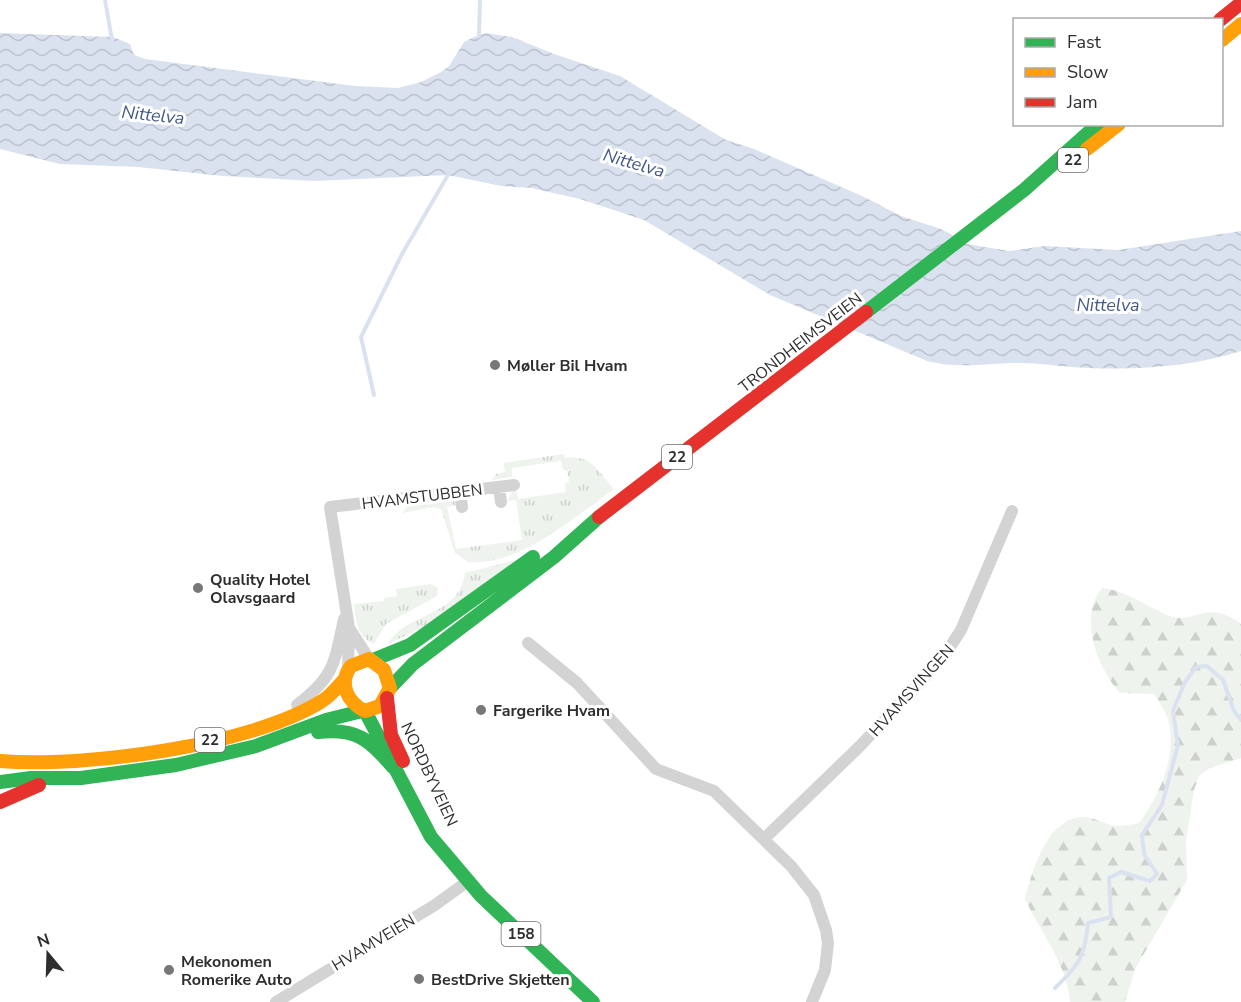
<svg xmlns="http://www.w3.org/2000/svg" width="1241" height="1002" viewBox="0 0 1241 1002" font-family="'Nunito Sans',sans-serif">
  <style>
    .grass { fill: url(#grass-tufts) }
    .forest { fill: url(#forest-firs) }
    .water { fill: url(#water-waves) }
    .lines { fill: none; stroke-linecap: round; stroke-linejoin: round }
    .stream { stroke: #dbe2ef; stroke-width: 4 }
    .street { stroke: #d3d3d3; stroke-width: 12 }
    .fast { stroke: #30b455; stroke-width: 14 }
    .slow { stroke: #ff9f0a; stroke-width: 14 }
    .jam { stroke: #e5322d; stroke-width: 14 }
    .poi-dot { fill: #777; stroke: #fff; stroke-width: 2 }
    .labels { text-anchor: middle; stroke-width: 6; stroke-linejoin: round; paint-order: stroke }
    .shield { fill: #fff; stroke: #6d6d6d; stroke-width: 1.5 }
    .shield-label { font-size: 15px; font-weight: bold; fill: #2e2e2e }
    .street-label { font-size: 16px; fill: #2e2e2e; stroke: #fff }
    .poi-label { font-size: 16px; font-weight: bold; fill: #2e2e2e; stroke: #fff; text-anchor: start }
    .water-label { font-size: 18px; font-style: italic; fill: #455a87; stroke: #fff }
  </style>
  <defs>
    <pattern id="grass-tufts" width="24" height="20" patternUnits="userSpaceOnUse" patternTransform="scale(1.5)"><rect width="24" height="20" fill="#eef3ed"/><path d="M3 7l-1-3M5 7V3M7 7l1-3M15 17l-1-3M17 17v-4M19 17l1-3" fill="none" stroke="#ccd1cc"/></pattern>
    <pattern id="forest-firs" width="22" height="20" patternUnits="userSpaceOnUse" patternTransform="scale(1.5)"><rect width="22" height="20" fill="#eef3ed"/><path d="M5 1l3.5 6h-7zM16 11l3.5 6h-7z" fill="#ccd1cc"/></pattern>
    <pattern id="water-waves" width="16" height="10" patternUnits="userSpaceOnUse" patternTransform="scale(1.5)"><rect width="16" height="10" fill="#dbe2ef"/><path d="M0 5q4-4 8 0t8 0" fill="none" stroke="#bcc2cd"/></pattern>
  </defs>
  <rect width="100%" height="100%" fill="#fff"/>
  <!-- grass -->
  <path class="grass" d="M564,454L565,458C592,454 597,470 614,489C575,517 518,567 468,562L455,553L441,509L434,507L402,513L407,507L455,501L456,505L447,507L456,549L522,540L516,500L508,501L512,491L516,490L518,499L566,492L565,483L569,482L567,470H563L561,461L512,468V477L492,480L496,474L505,472L503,463Z
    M519,559L428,625L388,644C407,611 459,618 465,573Z
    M431,584L438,588L437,596L386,624L374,644C357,636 356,621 354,604L384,601V598L397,596L396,589Z"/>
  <!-- forest -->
  <path class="forest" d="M1102,588C1129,591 1146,607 1170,616C1196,625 1206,598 1241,624V758L1210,768L1199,776L1194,790L1186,841L1187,880L1135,969L1125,1002H1070C1067,964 1041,933 1025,899C1032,871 1048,816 1084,817C1095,818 1105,824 1116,826C1123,826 1132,824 1139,823C1160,795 1178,754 1168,719C1165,710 1159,702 1154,694L1120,693C1097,667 1078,617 1102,588Z"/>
  <!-- water -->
  <path class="water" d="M0,33L113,37L130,44L134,55L145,59L355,86L398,88L421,82L441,72L449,66L464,42L474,37L486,33L512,37L554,54L620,76L726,140L754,149L862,196L901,216L941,229L967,244L1009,251L1044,246L1118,250L1241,231V351C1188,368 1128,371 1073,367C1056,366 1039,363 1022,363C986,362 965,370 927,361L770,295L644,220L580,199L531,188L501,186L448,175L314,181L223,176L138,167L60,164L0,149Z"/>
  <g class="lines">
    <!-- stream -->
    <path class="stream" d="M105,0L112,40
      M479,36L480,0
      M374,395L361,337L402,254L448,175L447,170
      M1055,988C1079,965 1085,957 1088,923L1111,917L1109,878L1121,872L1150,881L1157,874L1144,854L1142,835L1162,805L1178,745L1173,711L1185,682L1196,667L1207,666L1223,680L1234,711L1241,720"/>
    <!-- street -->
    <path class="street" d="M499,487L501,502
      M460,490L462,507
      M349,628L369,659
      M528,643L577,683L656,769L714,791L791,866L814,895L826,930L828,943L825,970L812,1002
      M348,670L349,628L330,507L514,485
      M297,705C336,675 334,663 344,619
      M765,838L860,746L943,658L961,630L1012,511
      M276,1002L435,905L468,881"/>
    <!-- fast -->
    <path class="fast" d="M866,312L1024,190L1098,124
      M373,660L410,645L533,557
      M390,688L413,664L554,557L599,517
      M365,711L431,837L481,896L593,1002
      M318,732C357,728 368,739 393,767
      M0,782L31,778H81L176,765L256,746L326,720L362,711"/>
    <!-- slow -->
    <path class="slow" d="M1222,40L1241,24
      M1087,149L1119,124
      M369,659L384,670L390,688L380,706L365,711C347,702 338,683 351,666Z
      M0,761C83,768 251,746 322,701C331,696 338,686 345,679"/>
    <!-- jam -->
    <path class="jam" d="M1220,20L1241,3
      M599,517L866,312
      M387,698L391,735L403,761
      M0,802L39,785"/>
  </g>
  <!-- markers -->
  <g class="poi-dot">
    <circle cx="495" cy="365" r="6"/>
    <circle cx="198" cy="588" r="6"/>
    <circle cx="481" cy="710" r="6"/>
    <circle cx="169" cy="970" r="6"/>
    <circle cx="419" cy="979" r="6"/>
  </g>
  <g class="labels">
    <!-- shield labels -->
    <g class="shield">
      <rect x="1058" y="148" width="30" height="24" rx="4.5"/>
      <rect x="662" y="445" width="30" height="24" rx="4.5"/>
      <rect x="195" y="728" width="30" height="24" rx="4.5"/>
      <rect x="501.5" y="922" width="39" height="24" rx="4.5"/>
    </g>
    <g class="shield-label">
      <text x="1073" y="165">22</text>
      <text x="677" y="462">22</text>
      <text x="210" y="745">22</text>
      <text x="521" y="939">158</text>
    </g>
    <!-- street labels -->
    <g class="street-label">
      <text transform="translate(800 342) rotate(-38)" y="6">TRONDHEIMSVEIEN</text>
      <text transform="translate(422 496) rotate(-7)" y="6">HVAMSTUBBEN</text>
      <text transform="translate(911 690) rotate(-48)" y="6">HVAMSVINGEN</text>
      <text transform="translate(430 774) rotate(65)" y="6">NORDBYVEIEN</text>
      <text transform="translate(373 942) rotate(-31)" y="6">HVAMVEIEN</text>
    </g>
    <!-- poi labels -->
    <g class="poi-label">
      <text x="507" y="371">Møller Bil Hvam</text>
      <text x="210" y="585">Quality Hotel<tspan x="210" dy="18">Olavsgaard</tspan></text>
      <text x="493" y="716">Fargerike Hvam</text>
      <text x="181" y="967">Mekonomen<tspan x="181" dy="18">Romerike Auto</tspan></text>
      <text x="431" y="985">BestDrive Skjetten</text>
    </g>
    <!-- water labels -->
    <g class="water-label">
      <text transform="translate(153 115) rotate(6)" y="6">Nittelva</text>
      <text transform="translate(634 163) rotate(16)" y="6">Nittelva</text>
      <text x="1108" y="311">Nittelva</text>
    </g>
  </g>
  <!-- legend -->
  <rect x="1013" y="18" width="210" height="108" fill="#ffffff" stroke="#ababab" stroke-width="1.5"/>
  <rect x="1025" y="38" width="30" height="9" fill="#30b455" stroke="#ababab" stroke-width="1.5"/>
  <text x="1067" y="48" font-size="18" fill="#2e2e2e">Fast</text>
  <rect x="1025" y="68" width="30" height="9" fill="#ff9f0a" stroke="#ababab" stroke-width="1.5"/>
  <text x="1067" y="78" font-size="18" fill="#2e2e2e">Slow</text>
  <rect x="1025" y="98" width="30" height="9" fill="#e5322d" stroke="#ababab" stroke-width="1.5"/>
  <text x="1067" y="108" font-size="18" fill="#2e2e2e">Jam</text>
  <!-- north arrow -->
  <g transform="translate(48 954) rotate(341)" stroke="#ffffff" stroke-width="4.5" paint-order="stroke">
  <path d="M0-4.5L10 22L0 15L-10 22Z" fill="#2e2e2e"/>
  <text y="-9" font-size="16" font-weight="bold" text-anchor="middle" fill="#2e2e2e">N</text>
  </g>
</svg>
